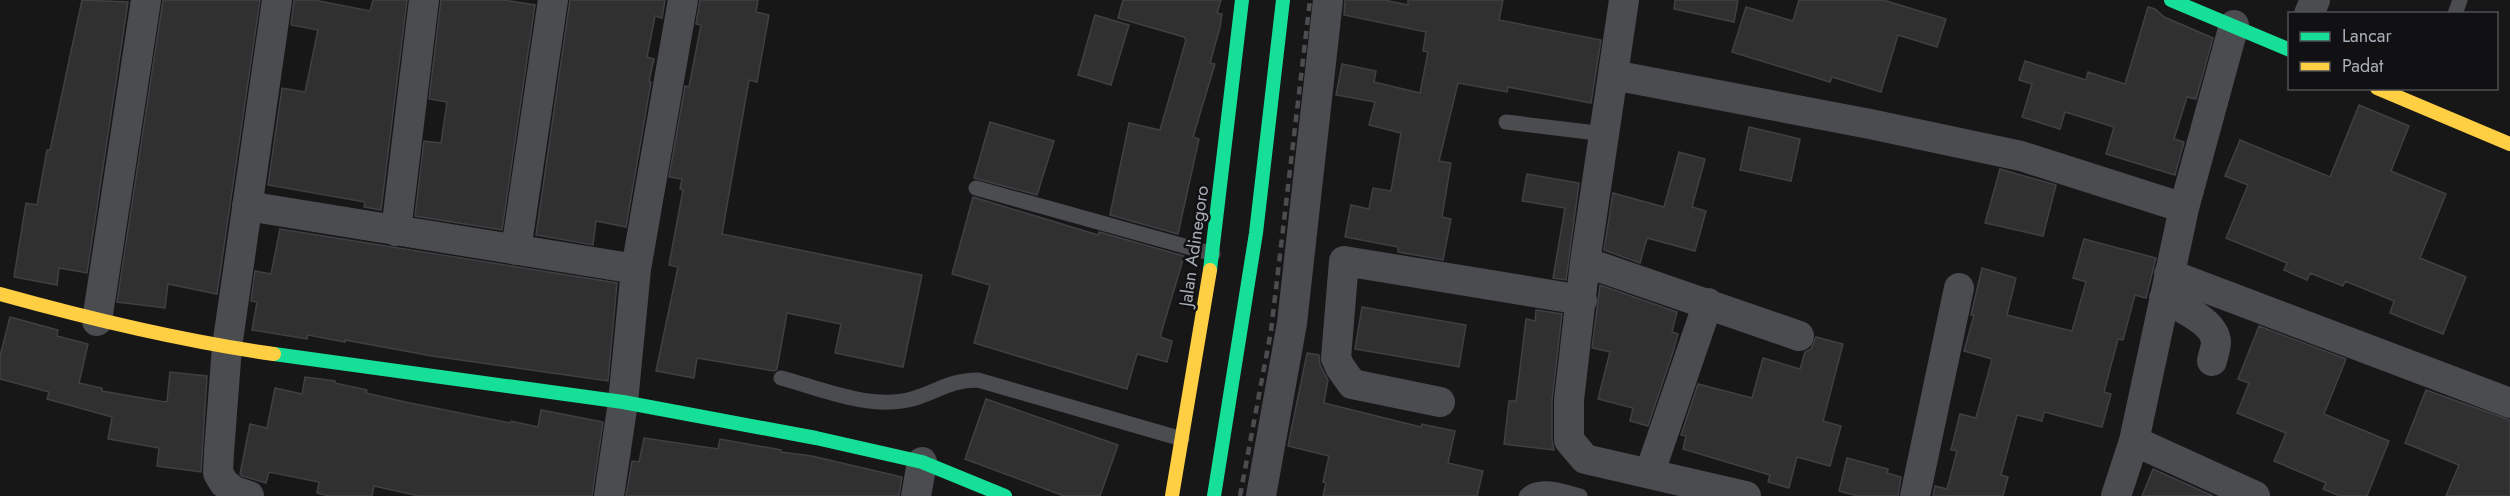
<svg xmlns="http://www.w3.org/2000/svg" width="2510" height="496" viewBox="0 0 2510 496" font-family="Jost,sans-serif">
  <style>
    .building { fill: #303031; stroke: #3f4043; stroke-width: 1.5 }
    .lines { fill: none; stroke-linecap: round; stroke-linejoin: round }
    .lane { stroke: #4b4c50; stroke-width: 15 }
    .street { stroke: #4b4c50; stroke-width: 30 }
    .fast { stroke: #16e098; stroke-width: 14 }
    .slow { stroke: #ffcf43; stroke-width: 14 }
    .rail { stroke: #4b4d4f; stroke-width: 4.5; stroke-dasharray: 8 6; stroke-linecap: butt }
    .labels { text-anchor: middle; stroke-width: 5; stroke-linejoin: round; paint-order: stroke }
    .street-label { font-size: 18px; fill: #a8aeb7; stroke: #111113 }
  </style>
  <rect width="100%" height="100%" fill="#171717"/>
  <!-- building -->
  <path class="building" d="M82,0L128,2L87,273L59,268L57,285L14,277L26,203L37,205L47,150H50Z
    M163,0H260L217,294L168,284L165,308L117,302Z
    M294,0H314L370,11L373,0H407L381,210L364,207L365,202L268,185L282,88L305,92L318,30L291,25Z
    M441,0H503L535,5L502,230L415,216L424,141L441,143L447,102L429,99Z
    M570,0H665L662,18L655,16L647,57L654,59L649,81L651,82L626,227L596,221L593,245L536,235Z
    M700,0H758L756,12L769,15L757,82L749,80L722,234L922,275L903,367L835,353L841,324L787,313L777,369L774,371L697,358L694,378L656,371L678,267L669,265L683,190L680,189L682,179L669,177L685,86L689,87L701,25L696,24Z
    M1123,0H1221L1217,13L1222,14L1220,27L1210,63L1215,64L1193,137L1199,139L1178,234L1110,215L1129,123L1160,130L1186,40L1184,37L1118,18Z
    M1345,0H1384L1408,5V0H1503L1499,20L1601,40L1591,103L1508,87L1507,92L1458,83L1439,161L1451,163L1442,217L1451,219L1443,260L1398,252V247L1345,237L1351,205L1369,209L1373,188L1391,191L1401,133L1369,125L1375,102L1336,95L1342,64L1376,71L1374,82L1420,93L1428,52L1423,51L1426,32L1344,15Z
    M1675,0H1738L1734,22L1674,9Z
    M1799,0H1883L1946,19L1937,47L1898,35L1881,92L1832,77L1830,82L1732,52L1746,7L1793,21Z
    M2148,7L2155,9L2164,17L2213,38L2196,99L2187,97L2174,139L2184,142L2175,175L2106,154L2114,127L2065,112L2060,129L2022,117L2032,84L2019,80L2025,61L2086,80L2088,72L2125,84Z
    M1095,15L1129,25L1111,85L1078,75Z
    M2359,105L2409,126L2391,171L2446,194L2420,258L2466,277L2443,334L2390,313L2394,301L2345,281L2343,286L2310,273L2307,280L2284,270L2287,263L2226,238L2248,185L2225,176L2240,140L2330,177Z
    M990,122L1054,141L1037,195L974,178Z
    M1749,127L1800,139L1791,181L1740,170Z
    M1679,152L1705,159L1692,207L1706,211L1695,251L1647,238L1640,263L1604,250L1613,193L1664,207Z
    M2000,169L2056,185L2043,236L1985,223Z
    M1527,174L1579,183L1566,280L1553,278L1565,208L1522,201Z
    M973,197L1098,235L1099,232L1184,256L1160,337L1172,341L1167,362L1137,354L1127,389L974,343L990,285L952,274Z
    M280,229L617,283L608,381L432,356L345,340V342L308,335L307,339L252,330L257,302L251,301L255,271L271,274Z
    M2084,239L2156,258L2146,298L2135,295L2123,340L2118,339L2104,392L2111,394L2102,427L2044,412L2042,421L2017,415L2001,475L2008,477L2003,496H1933L1935,486L1947,489L1957,451L1951,450L1960,414L1976,418L1992,359L1964,351L1974,315H1971L1982,268L2016,278L2007,315L2072,331L2086,282L2073,278Z
    M1600,285L1677,312L1672,332L1678,334L1673,352L1648,426L1630,421L1633,408L1598,399L1610,352L1592,348Z
    M1362,307L1466,325L1459,367L1355,349Z
    M1536,310L1562,314L1552,400V440L1554,450L1504,444L1509,401H1516L1526,319L1535,321Z
    M10,317L58,330L57,336L88,344L79,383L102,388V391L165,402L167,401L170,372L207,376L201,472L157,466L159,448L108,439L112,417L47,399L49,392L0,379V356Z
    M2259,326L2346,359L2324,414L2389,441L2367,496H2340L2323,489L2326,483L2274,461L2286,433L2237,413L2249,383L2238,379Z
    M1816,337L1843,344L1823,421L1841,426L1830,466L1797,457L1789,488L1768,482L1770,475L1683,449L1686,436L1681,435L1698,384L1752,398L1763,358L1800,369L1805,352L1811,349Z
    M1307,353L1319,355L1320,365L1328,380L1324,403L1421,427L1422,424L1455,431L1448,463L1483,471L1477,496H1323L1326,483L1323,482L1329,456L1288,446Z
    M305,377L335,381V383L367,390L366,393L405,402L510,423L511,421L538,427L541,410L603,422L592,496H419L374,486L372,496H329L317,493L319,482L269,472L266,483L242,476L240,474L250,424L267,428L275,388L302,394Z
    M2426,390L2510,420V496H2446L2459,465L2405,443Z
    M986,399L1118,445L1100,496H1064L965,459Z
    M644,438L718,449L720,439L781,450V452L812,456L902,477L899,496H626L632,461L639,462Z
    M1847,458L1888,469L1887,473L1901,477L1898,496H1857L1839,491Z
    M2153,469L2213,496H2142Z"/>
  <g class="lines">
    <!-- lane -->
    <path class="lane" d="M2455,14L2460,0
      M1506,122L1605,134
      M976,188L1213,254
      M781,378C819,388 868,409 908,400C934,394 948,380 978,380L1182,439
      M1526,496C1539,482 1564,492 1580,496"/>
    <!-- street -->
    <path class="street" d="M1624,0L1585,262L1569,400V440L1585,459L1746,496
      M2309,14L2315,0
      M1613,75L1870,124L2021,156L2184,208
      M247,206L636,269
      M396,231L424,0
      M516,250L553,0
      M1585,262L1799,336
      M2169,274L2510,403
      M2164,298C2180,308 2215,321 2216,342C2216,348 2213,355 2212,361
      M97,321L146,0
      M1440,402L1352,384L1340,367L1336,358L1344,261L1582,300
      M2134,441L2255,496
      M1650,472L1708,303
      M249,496L234,491L224,483L218,473L219,452L227,347L277,0
      M609,496L623,402L636,269L683,0
      M916,496L922,462
      M1261,496L1292,323L1328,0
      M1915,496L1959,288
      M2116,496L2134,441L2184,208L2234,25"/>
    <!-- fast -->
    <path class="fast" d="M2171,0L2290,50
      M1210,270L1242,0
      M274,354L623,402L816,438L922,462L1005,496
      M1214,496L1256,233L1283,0"/>
    <!-- slow -->
    <path class="slow" d="M2377,88L2510,144
      M0,294C90,319 181,341 274,354
      M1172,496L1210,270"/>
    <!-- rail -->
    <path class="rail" d="M1240,496L1271,331L1310,0"/>
  </g>
  <g class="labels">
    <!-- street labels -->
    <g class="street-label">
      <text transform="translate(1194 246) rotate(-82)" y="6">Jalan Adinegoro</text>
    </g>
  </g>
  <!-- legend -->
  <rect x="2288" y="12" width="210" height="78" fill="#111113" stroke="#4d5055" stroke-width="1.5"/>
  <rect x="2300" y="32" width="30" height="9" fill="#16e098" stroke="#4d5055" stroke-width="1.5"/>
  <text x="2342" y="42" font-size="18" fill="#a8aeb7">Lancar</text>
  <rect x="2300" y="62" width="30" height="9" fill="#ffcf43" stroke="#4d5055" stroke-width="1.5"/>
  <text x="2342" y="72" font-size="18" fill="#a8aeb7">Padat</text>
</svg>
